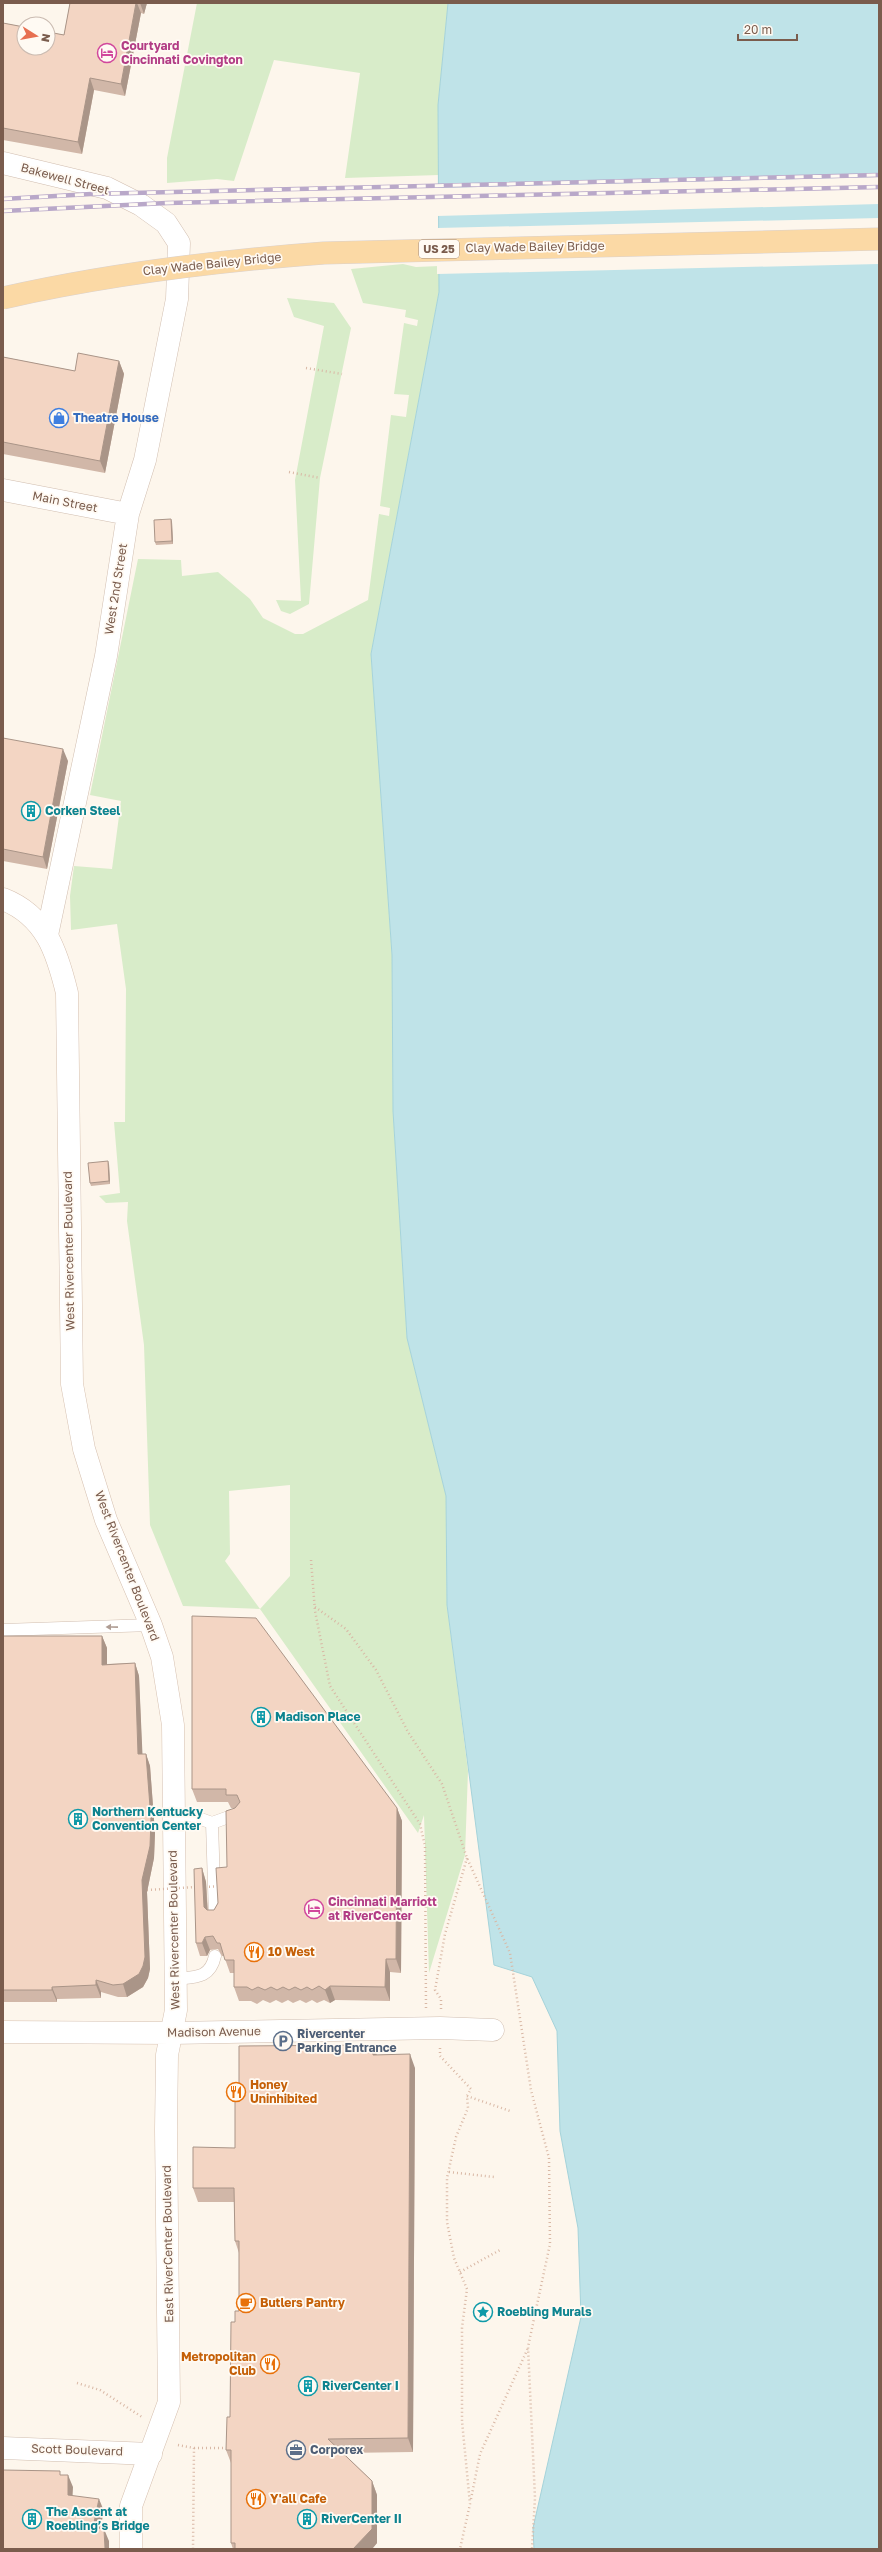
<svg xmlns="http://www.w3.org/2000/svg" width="882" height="2552" viewBox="0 0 882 2552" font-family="'Golos Text',sans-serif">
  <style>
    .green { fill: #d8ecc9; fill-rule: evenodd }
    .water { fill: #bfe3e8; stroke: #a5d3da }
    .pier { fill: #fdf6ec }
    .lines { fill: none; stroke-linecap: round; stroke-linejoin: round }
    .lane-casing { stroke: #d1beb0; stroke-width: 13 }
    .street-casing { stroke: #d1beb0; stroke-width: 23 }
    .secondary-casing { stroke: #d6c0b0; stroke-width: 23 }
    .path { stroke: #d9b8a5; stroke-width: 2.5; stroke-dasharray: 1 3; stroke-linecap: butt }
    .lane { stroke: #fff; stroke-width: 12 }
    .street { stroke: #fff; stroke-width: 22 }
    .secondary { stroke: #fff; stroke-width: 22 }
    .rail-casing { stroke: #b9a8c9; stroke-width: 4.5 }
    .rail { stroke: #fffaf3; stroke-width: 3; stroke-dasharray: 9; stroke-linecap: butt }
    .primary-bridge-casing { stroke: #dad1cd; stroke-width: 23; stroke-linecap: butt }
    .path-bridge { stroke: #d9b8a5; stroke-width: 2.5; stroke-dasharray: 1 3; stroke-linecap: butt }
    .primary-bridge { stroke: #fbd9a5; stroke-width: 22 }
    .wall { fill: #d1b7a8 }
    .shaded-wall { fill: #aa9588 }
    .building { fill: #f3d5c3; stroke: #aa9588 }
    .oneway { fill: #af9d94 }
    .labels { text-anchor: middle; stroke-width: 3.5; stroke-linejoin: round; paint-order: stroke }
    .shield { fill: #fffaf3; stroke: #a28b7f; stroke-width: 1 }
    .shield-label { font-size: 11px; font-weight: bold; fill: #7a5c4d }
    .hotel-label { font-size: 12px; font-weight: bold; fill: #b23c85; stroke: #fffaf3; text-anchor: start }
    .street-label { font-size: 12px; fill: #7a5c4d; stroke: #fffaf3 }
    .shop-label { font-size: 12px; font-weight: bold; fill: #366cbe; stroke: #fffaf3; text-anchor: start }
    .culture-label { font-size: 12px; font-weight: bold; fill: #0d838f; stroke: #fffaf3; text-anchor: start }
    .food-label { font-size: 12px; font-weight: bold; fill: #c56008; stroke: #fffaf3; text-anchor: start }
    .service-label { font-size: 12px; font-weight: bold; fill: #4e5e75; stroke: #fffaf3; text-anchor: start }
  </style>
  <rect width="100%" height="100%" fill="#fdf6ec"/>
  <!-- green -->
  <path class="green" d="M197,3H448L438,105L439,175L345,178L360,73L274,60L234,181L217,179L167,183V158Z
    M403,264L416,267L439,266V292L371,654L392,955L393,1111L407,1338L446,1496L447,1605L468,1771L465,1855L429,1973L424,1815L418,1833L260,1609L183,1606L150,1525L144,1345L127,1221L128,1202L106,1203L99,1196L120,1193L114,1122H125L126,989L117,924L71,930L70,896L74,866L112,869L121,801L90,795L138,559L181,560L182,576L218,572L250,599L263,618L295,634H303L368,600L379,514L389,516L390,508L380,506L391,415L406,417L409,395L394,394L404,323L417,326L418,320L405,317L406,310L363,303L351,269ZM290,1485V1576L260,1609L225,1561L230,1554L229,1491Z
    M287,298L334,303L351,328L320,478L309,604L290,614L281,611L276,600L301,601L295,480L324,326L294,317Z"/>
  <!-- water -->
  <path class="water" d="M448,3H879V2549H534L533,2528L581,2317L578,2228L560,2131L557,2031L532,1977L494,1965L447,1605L446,1496L407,1338L393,1111L392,955L371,654L439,292L438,105Z"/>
  <!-- pier -->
  <path class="pier" d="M879,177V204L437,216V188Z
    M879,218V264L437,274V228Z"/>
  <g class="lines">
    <!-- lane casing -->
    <g class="lane-casing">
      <path id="lane" d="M3,1630L151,1625
        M173,1816L190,1815L212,1823L215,1917
        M212,1823L237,1814
        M175,1979C195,1977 210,1979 215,1956"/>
    </g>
    <!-- street casing -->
    <g class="street-casing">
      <path id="street" d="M3,163L107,188L141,205L166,223L179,243L177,299L145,460L128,514L106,656L47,935
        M3,490L128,514
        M172,2033L440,2028L493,2030
        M3,2448L151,2454"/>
    </g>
    <!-- secondary casing -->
    <g class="secondary-casing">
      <path id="secondary" d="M3,899C46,916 57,952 67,993L72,1384L84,1449L106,1520L151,1625L162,1657L173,1725L176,2010L167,2055L166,2130L169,2402L131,2506V2549
        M3,2032L172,2033"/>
    </g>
    <!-- path -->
    <path class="path" d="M306,368L342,374
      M289,472L320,478
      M311,1560L315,1611L330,1686L420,1824L425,1846L426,2009
      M315,1607L346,1629L376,1670L408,1732L442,1784L467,1858L510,1953L531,2090L549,2158L550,2244L528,2347L535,2498L532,2549
      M441,2009V1999L435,1990L445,1934L467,1858
      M440,2048V2056L471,2089L467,2096L468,2108L456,2137L447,2178V2222L454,2258L467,2289L462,2328V2421L470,2504L460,2549
      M467,2096L510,2111
      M449,2172L494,2177
      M460,2272L500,2250
      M77,2383L100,2390L142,2417
      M178,2445L194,2448L193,2549
      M194,2448H230
      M471,2499L480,2454L528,2348"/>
    <!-- lane -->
    <use href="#lane" class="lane"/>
    <!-- street -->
    <use href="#street" class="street"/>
    <!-- secondary -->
    <use href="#secondary" class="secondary"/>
    <!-- rail casing -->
    <g class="rail-casing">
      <path id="rail" d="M3,199L91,194L879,175
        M3,211L167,203L879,187"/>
    </g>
    <!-- rail -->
    <use href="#rail" class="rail"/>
    <!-- primary-bridge casing -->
    <g class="primary-bridge-casing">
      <path id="primary-bridge" d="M3,298C109,274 216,261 324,253L879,239"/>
    </g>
    <!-- path-bridge -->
    <path class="path-bridge" d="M205,1887L220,1886
      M147,1890L196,1887"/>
    <!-- primary-bridge -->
    <use href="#primary-bridge" class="primary-bridge"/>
  </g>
  <!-- wall -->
  <path class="wall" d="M70,3H147L144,14L141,13L125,96L94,90L82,154L3,140V23L64,35Z
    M3,357L75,371L119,361L124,374L105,473L3,454Z
    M171,519L172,522L173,544L156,545L155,542Z
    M3,738L68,761L47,869L3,861Z
    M109,1164L110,1184L91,1186L90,1183Z
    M192,1616L397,1808L402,1821L401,1973L390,1972V2001L335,2000L330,2003L324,2000L317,2003L312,2000L306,2003L300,2000L293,2003L288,2000L282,2003L276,2000L270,2003L263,2000L257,2004L251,2001H239L234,1987V1973H230L224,1956H222L218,1949L210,1950L207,1956H200L196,1943L202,1868L206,1882L208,1910H214L218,1903L227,1867L233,1808H231L228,1802H197L192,1789Z
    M3,1636H102L107,1648V1664L135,1663L139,1676L142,1754H146L150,1766L155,1833L154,1858L147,1892L150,1969L148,1978L143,1987L127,1997H118L101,1992V1998L57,1999V2002H3Z
    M373,2045L377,2055L415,2068L413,2452L343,2453L372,2481L377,2495V2543L372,2549H233L231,2543V2463L226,2450L230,2417L235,2322L239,2311V2253L235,2241L234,2202H198L193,2188L235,2148L239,2093Z"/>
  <!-- shaded-wall -->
  <path class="shaded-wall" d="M136,3H137L141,13L125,96L121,84Z
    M140,3H147L144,14Z
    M90,78L94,90L82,154L78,142Z
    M119,361L124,374L105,473L100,461Z
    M171,519L172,522L173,544L172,541Z
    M63,749L68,761L47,869L43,857Z
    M108,1161L109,1164L110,1184L109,1181Z
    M102,1636L107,1648V1677L102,1665Z
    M135,1663L139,1676L143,1766L138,1754Z
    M146,1754L150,1766L155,1833L154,1858L147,1892L150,1969L148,1978L143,1987L127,1997L123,1984L142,1880Z
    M397,1808L402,1821L401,1973L396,1959Z
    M202,1868L206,1882L208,1921L204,1907Z
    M205,1937L210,1950L207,1956L202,1943Z
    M386,1959L390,1972V2001L385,1987Z
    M96,1980L101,1992V1998L96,1985Z
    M330,1986L335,2000L330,2003L325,1990Z
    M52,1987L57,1999V2002L52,1990Z
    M373,2045L378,2059L373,2055Z
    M410,2054L415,2068L413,2452L408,2438Z
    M68,2475L73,2487L72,2507L68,2495Z
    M372,2481L377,2495V2543L372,2549H353Z
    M99,2499L104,2511L98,2539L93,2527Z
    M104,2529L109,2541V2549H105Z"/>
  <!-- building -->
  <path class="building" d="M70,3H136L121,84L90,78L78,142L3,128V23L24,27V48H48V32L64,35Z
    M78,353L119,361L100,461L3,442V357L75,371Z
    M171,519L172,541L155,542L154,520Z
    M3,738L63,749L43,857L3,849Z
    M108,1161L109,1181L90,1183L88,1163Z
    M192,1616L256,1618L397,1808L396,1959H386L385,1987L330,1986L325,1990L319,1986L312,1990L307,1987L301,1990L295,1987L289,1990L283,1987L277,1990L271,1987L265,1990L258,1987L252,1990L247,1987H234V1960H225L220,1943H217L213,1936L205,1937L202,1943H196L194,1869L202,1868L204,1907L207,1910H214L218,1903L216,1868L227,1867L226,1811L235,1808L240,1802L237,1795H226V1789H192Z
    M3,1636H102V1665L135,1663L138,1754H146L151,1820L150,1846L142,1880L145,1957L143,1966L139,1974L123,1984L113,1985L96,1980V1985L52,1987V1990H3Z
    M373,2045V2055L410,2054L408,2438L328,2439L372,2481V2529L353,2549H235V2543H231V2450H226L227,2417H230L231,2322H235V2311H239V2241H235L234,2188H193V2147L235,2148V2094L239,2093V2046Z
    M3,2470L60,2471V2475H68V2495L99,2499L93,2527L104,2529L105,2549H3Z"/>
  <!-- one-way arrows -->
  <defs><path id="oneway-solid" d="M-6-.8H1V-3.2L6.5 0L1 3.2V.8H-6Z"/></defs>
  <use class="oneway" href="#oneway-solid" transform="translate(112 1627) rotate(-179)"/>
  <!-- icons -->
  <defs>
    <g id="hotel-ring" transform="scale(1)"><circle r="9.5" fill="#fffaf3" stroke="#d1479c" stroke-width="1.5"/><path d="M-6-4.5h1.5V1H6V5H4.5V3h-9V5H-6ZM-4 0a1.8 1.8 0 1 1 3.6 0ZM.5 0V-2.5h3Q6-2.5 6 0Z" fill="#d1479c"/></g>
    <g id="shop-ring" transform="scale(1)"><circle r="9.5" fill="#fffaf3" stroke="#3f7fe0" stroke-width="1.5"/><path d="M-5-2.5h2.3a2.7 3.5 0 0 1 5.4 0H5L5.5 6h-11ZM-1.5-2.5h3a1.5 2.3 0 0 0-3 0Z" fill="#3f7fe0"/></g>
    <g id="building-ring" transform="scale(1)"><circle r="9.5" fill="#fffaf3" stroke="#0f9aa8" stroke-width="1.5"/><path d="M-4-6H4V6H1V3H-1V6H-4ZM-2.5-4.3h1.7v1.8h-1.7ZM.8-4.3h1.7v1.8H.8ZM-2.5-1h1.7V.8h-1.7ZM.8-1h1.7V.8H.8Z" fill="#0f9aa8"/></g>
    <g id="restaurant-ring" transform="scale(1)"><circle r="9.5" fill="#fffaf3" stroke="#e8710a" stroke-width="1.5"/><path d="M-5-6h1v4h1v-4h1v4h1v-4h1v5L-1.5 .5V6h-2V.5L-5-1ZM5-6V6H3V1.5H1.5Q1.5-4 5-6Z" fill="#e8710a"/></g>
    <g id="parking-ring" transform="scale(1)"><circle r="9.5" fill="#fffaf3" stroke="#5c6f8a" stroke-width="1.5"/><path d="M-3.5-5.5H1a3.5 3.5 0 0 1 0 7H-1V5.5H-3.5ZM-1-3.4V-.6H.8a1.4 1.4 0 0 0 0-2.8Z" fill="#5c6f8a"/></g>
    <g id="cafe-ring" transform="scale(1)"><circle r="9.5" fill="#fffaf3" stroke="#e8710a" stroke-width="1.5"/><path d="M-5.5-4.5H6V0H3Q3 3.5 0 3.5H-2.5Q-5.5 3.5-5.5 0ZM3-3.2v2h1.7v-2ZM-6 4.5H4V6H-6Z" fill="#e8710a"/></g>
    <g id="sight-ring" transform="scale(1)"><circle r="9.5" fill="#fffaf3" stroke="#0f9aa8" stroke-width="1.5"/><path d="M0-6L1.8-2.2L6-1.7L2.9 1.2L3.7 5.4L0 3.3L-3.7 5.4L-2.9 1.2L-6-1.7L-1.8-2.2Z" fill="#0f9aa8"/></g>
    <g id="office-ring" transform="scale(1)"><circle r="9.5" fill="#fffaf3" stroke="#5c6f8a" stroke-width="1.5"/><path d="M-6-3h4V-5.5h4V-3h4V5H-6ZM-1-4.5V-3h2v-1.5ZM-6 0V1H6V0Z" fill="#5c6f8a"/></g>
  </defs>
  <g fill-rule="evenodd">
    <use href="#hotel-ring" x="107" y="53"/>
    <use href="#shop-ring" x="59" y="418"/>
    <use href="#building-ring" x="31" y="811"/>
    <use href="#building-ring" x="261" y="1717"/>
    <use href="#building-ring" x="78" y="1819"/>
    <use href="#hotel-ring" x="314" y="1909"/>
    <use href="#restaurant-ring" x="254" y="1952"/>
    <use href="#parking-ring" x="283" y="2041"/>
    <use href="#restaurant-ring" x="236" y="2092"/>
    <use href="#cafe-ring" x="246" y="2303"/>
    <use href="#sight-ring" x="483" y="2312"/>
    <use href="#restaurant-ring" x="270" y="2364"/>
    <use href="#building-ring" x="308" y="2386"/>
    <use href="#office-ring" x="296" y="2450"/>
    <use href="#restaurant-ring" x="256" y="2499"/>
    <use href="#building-ring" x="32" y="2519"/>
    <use href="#building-ring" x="307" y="2519"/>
  </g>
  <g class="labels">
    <!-- shield labels -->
    <rect class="shield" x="419" y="240" width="40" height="18" rx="3"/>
    <g class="shield-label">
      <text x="439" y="253">US 25</text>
    </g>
    <!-- hotel labels -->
    <g class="hotel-label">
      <text x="121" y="50">Courtyard<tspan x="121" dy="14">Cincinnati Covington</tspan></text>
      <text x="328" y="1906">Cincinnati Marriott<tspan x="328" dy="14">at RiverCenter</tspan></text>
    </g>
    <!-- street labels -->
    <g class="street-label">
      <text transform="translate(65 179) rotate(15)" y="4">Bakewell Street</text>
      <text transform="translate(535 247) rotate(-1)" y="4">Clay Wade Bailey Bridge</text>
      <text transform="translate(212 264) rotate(-6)" y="4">Clay Wade Bailey Bridge</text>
      <text transform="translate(65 502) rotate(11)" y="4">Main Street</text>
      <text transform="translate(116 589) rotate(-81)" y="4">West 2nd Street</text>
      <text transform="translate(69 1251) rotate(-91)" y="4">West Rivercenter Boulevard</text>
      <text transform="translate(127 1566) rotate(69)" y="4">West Rivercenter Boulevard</text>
      <text transform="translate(174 1930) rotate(-91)" y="4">West Rivercenter Boulevard</text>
      <text transform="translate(214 2032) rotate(-1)" y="4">Madison Avenue</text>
      <text transform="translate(168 2244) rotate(-91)" y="4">East RiverCenter Boulevard</text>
      <text transform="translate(77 2450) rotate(2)" y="4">Scott Boulevard</text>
    </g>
    <!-- shop labels -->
    <g class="shop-label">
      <text x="73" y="422">Theatre House</text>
    </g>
    <!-- culture labels -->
    <g class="culture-label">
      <text x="45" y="815">Corken Steel</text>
      <text x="275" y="1721">Madison Place</text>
      <text x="92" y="1816">Northern Kentucky<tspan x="92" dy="14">Convention Center</tspan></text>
      <text x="497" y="2316">Roebling Murals</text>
      <text x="322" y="2390">RiverCenter I</text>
      <text x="46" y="2516">The Ascent at<tspan x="46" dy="14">Roebling’s Bridge</tspan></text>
      <text x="321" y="2523">RiverCenter II</text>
    </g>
    <!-- food labels -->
    <g class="food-label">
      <text x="268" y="1956">10 West</text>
      <text x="250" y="2089">Honey<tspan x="250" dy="14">Uninhibited</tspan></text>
      <text x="260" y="2307">Butlers Pantry</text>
      <text x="256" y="2361" text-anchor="end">Metropolitan<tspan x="256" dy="14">Club</tspan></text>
      <text x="270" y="2503">Y'all Cafe</text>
    </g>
    <!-- service labels -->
    <g class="service-label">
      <text x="297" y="2038">Rivercenter<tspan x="297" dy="14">Parking Entrance</tspan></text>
      <text x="310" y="2454">Corporex</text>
    </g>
  </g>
  <!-- border -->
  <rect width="882" height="2552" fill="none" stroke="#7a5c4d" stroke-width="8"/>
  <!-- north arrow -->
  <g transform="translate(36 36) rotate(101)"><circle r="19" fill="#fffaf3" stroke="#cabbb1"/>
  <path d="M0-3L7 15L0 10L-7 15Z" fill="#e76f51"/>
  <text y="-6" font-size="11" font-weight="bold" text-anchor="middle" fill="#7a5c4d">N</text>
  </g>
  <!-- scale -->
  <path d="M738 34v6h59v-6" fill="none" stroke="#7a5c4d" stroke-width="2"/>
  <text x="744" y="34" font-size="12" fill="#7a5c4d" stroke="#fffaf3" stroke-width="3" paint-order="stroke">20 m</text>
</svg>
